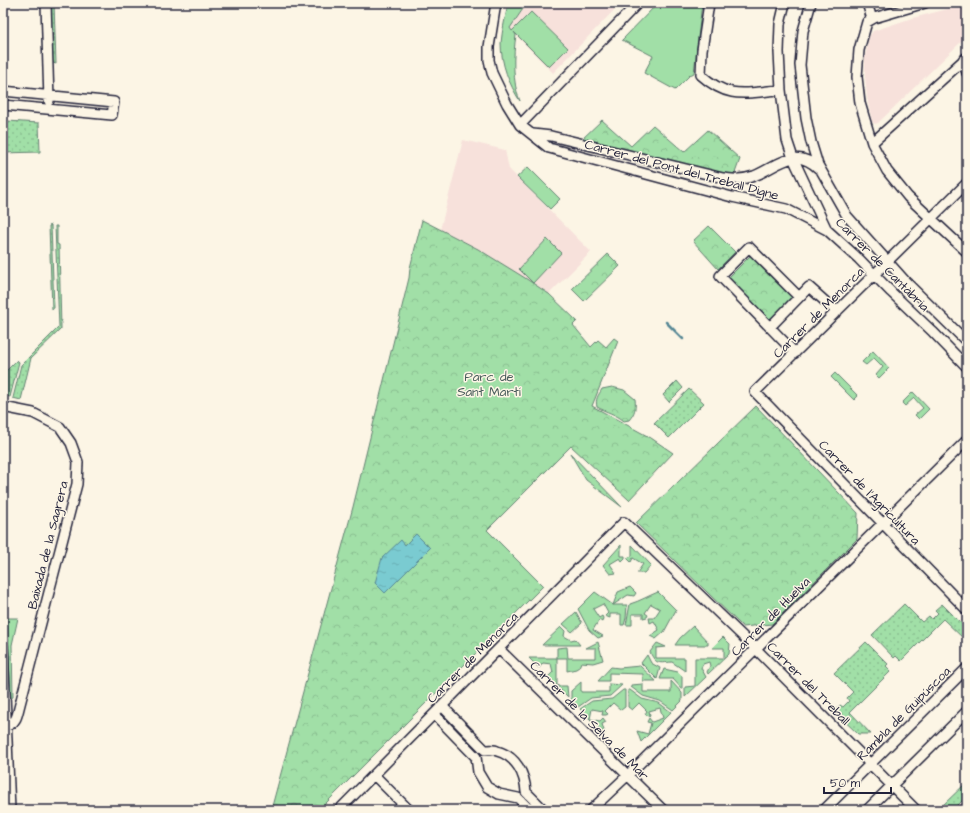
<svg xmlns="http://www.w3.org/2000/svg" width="970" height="813" viewBox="0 0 970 813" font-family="'Architects Daughter',sans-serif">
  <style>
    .built { fill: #f7e1db }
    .grass { fill: #a1dfa7; stroke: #628071 }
    .forest { fill: url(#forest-crowns); stroke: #628071 }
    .garden { fill: url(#garden-dots); stroke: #628071 }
    .water { fill: url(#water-ripples); stroke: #578795 }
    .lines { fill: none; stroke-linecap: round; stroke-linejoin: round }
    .stream { stroke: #578795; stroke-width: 2.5 }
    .minor-casing { stroke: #22223b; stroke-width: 12 }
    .minor { stroke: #fcf5e5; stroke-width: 9 }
    .labels { text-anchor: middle; stroke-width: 3; stroke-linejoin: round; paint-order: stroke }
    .street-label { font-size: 13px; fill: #22223b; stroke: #fcf5e5 }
    .park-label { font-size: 13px; fill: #485b5b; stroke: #fcf5e5 }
  </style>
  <defs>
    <pattern id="forest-crowns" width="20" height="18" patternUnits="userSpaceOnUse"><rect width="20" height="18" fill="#a1dfa7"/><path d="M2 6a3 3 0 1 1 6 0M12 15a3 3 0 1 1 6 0" fill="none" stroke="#8abf91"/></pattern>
    <pattern id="garden-dots" width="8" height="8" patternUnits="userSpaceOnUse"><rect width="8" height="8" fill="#a1dfa7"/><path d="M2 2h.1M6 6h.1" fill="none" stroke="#8abf91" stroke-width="1.8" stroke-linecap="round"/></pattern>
    <pattern id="water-ripples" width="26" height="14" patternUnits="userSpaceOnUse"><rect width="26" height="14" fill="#7acbd1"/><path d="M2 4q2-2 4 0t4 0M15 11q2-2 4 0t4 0" fill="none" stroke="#69aeb4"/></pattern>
  </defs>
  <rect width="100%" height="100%" fill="#fcf5e5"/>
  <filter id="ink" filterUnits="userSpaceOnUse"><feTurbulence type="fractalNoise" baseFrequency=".025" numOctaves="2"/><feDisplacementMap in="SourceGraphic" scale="8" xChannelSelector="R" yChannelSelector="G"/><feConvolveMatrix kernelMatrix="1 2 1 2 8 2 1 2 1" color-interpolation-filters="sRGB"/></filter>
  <g filter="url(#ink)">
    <!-- built -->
    <path class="built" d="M527,3H621L553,73L510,29Z
      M967,4V36L878,123L875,124L872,122L867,98L865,77V57L869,37L873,31L909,19Z
      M463,140L505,150L509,169L591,252L549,294L533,283L478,249L440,230Z"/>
    <!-- grass -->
    <path class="grass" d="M508,3H527L510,28L512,31L531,12L568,48L549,67L514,32L516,35C513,55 512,83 520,101C509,84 501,64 501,43C502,30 506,16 508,3Z
      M658,3H702L694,73L690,75L675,90L644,73L653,56L622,40Z
      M528,167L560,199L550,209L517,177Z
      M547,239L561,253L533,283L519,269Z
      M873,351L889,368L879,378L876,375L883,367L874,358L866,365L862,362Z
      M835,373L858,396L854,400L831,377Z
      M913,392L929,409L919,419L915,415L923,408L914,398L905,406L902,403Z
      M570,453L619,504L622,507L586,480Z
      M621,545V556H625V558L622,561L620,558L610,564L616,573L610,574L603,565Z
      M632,545L651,565L644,573H637L643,564L633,558L631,562L627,558L632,556Z
      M630,587L636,593L634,596L628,595L613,605H627L626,618L624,625H621V614H610V618L605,616L608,613L603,604L593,609L599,618L602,616L603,618L602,622L599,620L593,630L603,636L598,638L589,630L578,609L595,592L613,605L618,592Z
      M658,592L676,610L664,632L656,639L650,636L659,630L654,621L650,623L649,618H654L660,609L651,604L645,613L648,615L647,617L643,618V614H632V625H626L630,604C640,601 648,596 658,592Z
      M576,612L582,623L572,632L563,624Z
      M7,618H18L12,645L13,697L11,698Z
      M693,626L708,642V645H675L680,638Z
      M561,627L565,631L564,636L571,640L575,639L580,645H542Z
      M723,637L730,644L729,654L708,674L707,672L710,666L709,662L703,664L701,668L706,677L685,697V687L695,686V658H724V648H712Z
      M598,642L603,660L593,663L581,662L579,667L576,669L567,671V658H557V648L567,647L568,658H596V648H586Z
      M657,643L666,647L656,648V658H685V671L672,662C659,663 656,665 650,652Z
      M647,655L651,663L660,668L657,679L641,663Z
      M529,658H557V686H567L568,697L548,677L553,672L551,664L543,663L539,668Z
      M640,666L656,681H643V674L609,673V681H598L611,667L619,668Z
      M664,669L678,672L682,676V689L673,679H660Z
      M671,681L682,693V701L673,710L660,701L643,696L631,687V685L643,684V692H671Z
      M581,682V692H609V684L622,685L610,696L591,698L578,707L571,700V691Z
      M623,690H625V707L621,710L613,703L605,711L608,714L606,715H602L603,711L592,709L590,719L600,721L603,718L606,722L602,724L605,734L580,709L592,701L612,699Z
      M628,690H630L642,699L659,703L671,712L641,742L637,731L648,734L651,723L647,722L649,718L652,722L663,718L660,708L649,711L650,715L649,716L645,714L647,711L639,703L632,710L628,707Z"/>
    <!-- forest -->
    <path class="forest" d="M602,120L631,146L653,125L684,152L708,130L740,159L735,173L728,175L581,140Z
      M422,220L478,249L525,278L549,294L577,321L573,325L591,347L598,340L606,347L614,338L618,341L592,406L651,438L673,453L629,500L571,446L487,530L543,586L319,810H271L353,507L409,278L410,268Z
      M709,226L735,252L718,269L693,241Z
      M608,254L620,266L584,301L572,289Z
      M752,254L793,296L770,319L728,278Z
      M612,387L624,390L635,399C636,408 635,413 629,420L624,421C616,414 606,412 597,407C595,399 598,396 602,389Z
      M756,406L858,513L857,539L772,624L743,627L636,523Z"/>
    <!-- garden -->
    <path class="garden" d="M50,3H54L56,64L53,63Z
      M7,121L39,123L40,152L3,153V125Z
      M51,225L54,308L52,309L49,226Z
      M55,226H57V244L59,245L61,329L31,358L21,400L13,398L21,365L59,327Z
      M17,360L19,362L10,397L3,395V374Z
      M677,381L683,388L669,402L663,395Z
      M689,389L704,403L669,438L654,423Z
      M904,604L922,622L929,616L932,619L938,613L935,610L942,604L965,627V640L943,619L901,661L896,656L894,658L872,635Z
      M866,642L888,664L886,666L891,671L850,712L871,734H858L834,711L840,705L843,707L849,701L847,698L853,692L834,673Z
      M967,782V803L963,800L953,810H946L942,806Z"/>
    <!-- water -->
    <path class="water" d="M416,534L430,548L385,593L375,583L382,558L401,540L405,545Z"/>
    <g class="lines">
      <!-- stream -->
      <path class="stream" d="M666,322L683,339"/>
      <!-- minor casing -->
      <g class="minor-casing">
        <path id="minor" d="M46,3L49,101
          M496,3L489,47V60L492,73L507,104L520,125L549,148L732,197L786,209L827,230
          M709,3L702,50L701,75C730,101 747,92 781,90
          M785,3L780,24L779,52L781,90L787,140L793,158L827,230L859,259L891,292L933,332L967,367
          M811,3L803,31L800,65L806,118L811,142L818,165L847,216L906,282L967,342
          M867,3L872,19
          M925,3L874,18L867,22L859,50L857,77L860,103L872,143L887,171L908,197L967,252
          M963,60L967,73
          M3,91L114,102L112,115L3,105
          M520,125L638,3
          M533,134L551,136L723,178C734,180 743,180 754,176C777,167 795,145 819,169
          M872,143L967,57
          M967,183L755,392L967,610
          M770,327L809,287L837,312
          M795,353L720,276L749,247L799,297
          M3,407L33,413L60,427L71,443L78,462L77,484L19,708C17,716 16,723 7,726
          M3,647L10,810
          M499,649L663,810
          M442,706L485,750C489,750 494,749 497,751C516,756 525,774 526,792L544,810
          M434,714L476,757L478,772L487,787L499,794L518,798L530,810
          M374,775L409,810
          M339,810L624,522L756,649L916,810
          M591,810L628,775L967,440
          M824,810L967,668
          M867,810L967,711"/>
      </g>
      <!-- minor -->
      <use href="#minor" class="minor"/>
    </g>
  </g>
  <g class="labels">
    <!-- street labels -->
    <g class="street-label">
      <text transform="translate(682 169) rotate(15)" y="5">Carrer del Pont del Treball Digne</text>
      <text transform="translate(883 264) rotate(45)" y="5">Carrer de Cantàbria</text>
      <text transform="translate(818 312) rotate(-45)" y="5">Carrer de Menorca</text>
      <text transform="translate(870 492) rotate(46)" y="5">Carrer de l'Agricultura</text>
      <text transform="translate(47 545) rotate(-76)" y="5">Baixada de la Sagrera</text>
      <text transform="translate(770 616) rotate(-45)" y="5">Carrer de Huelva</text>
      <text transform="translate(472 657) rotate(-45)" y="5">Carrer de Menorca</text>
      <text transform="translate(809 683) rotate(45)" y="5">Carrer del Treball</text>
      <text transform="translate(903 713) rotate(-45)" y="5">Rambla de Guipúscoa</text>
      <text transform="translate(590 720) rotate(45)" y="5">Carrer de la Selva de Mar</text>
    </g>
    <!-- park labels -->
    <g class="park-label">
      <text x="489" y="381">Parc de<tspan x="489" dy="15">Sant Martí</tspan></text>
    </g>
  </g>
  <!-- margin -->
  <rect width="970" height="813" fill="none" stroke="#fcf5e5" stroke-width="16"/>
  <rect x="8" y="8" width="954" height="797" fill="none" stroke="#22223b" stroke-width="1.5" filter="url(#ink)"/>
  <!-- scale -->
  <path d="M824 787v6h67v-6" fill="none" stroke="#22223b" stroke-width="2"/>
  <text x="830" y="787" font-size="12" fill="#22223b" stroke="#fcf5e5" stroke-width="3" paint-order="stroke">50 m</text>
</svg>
